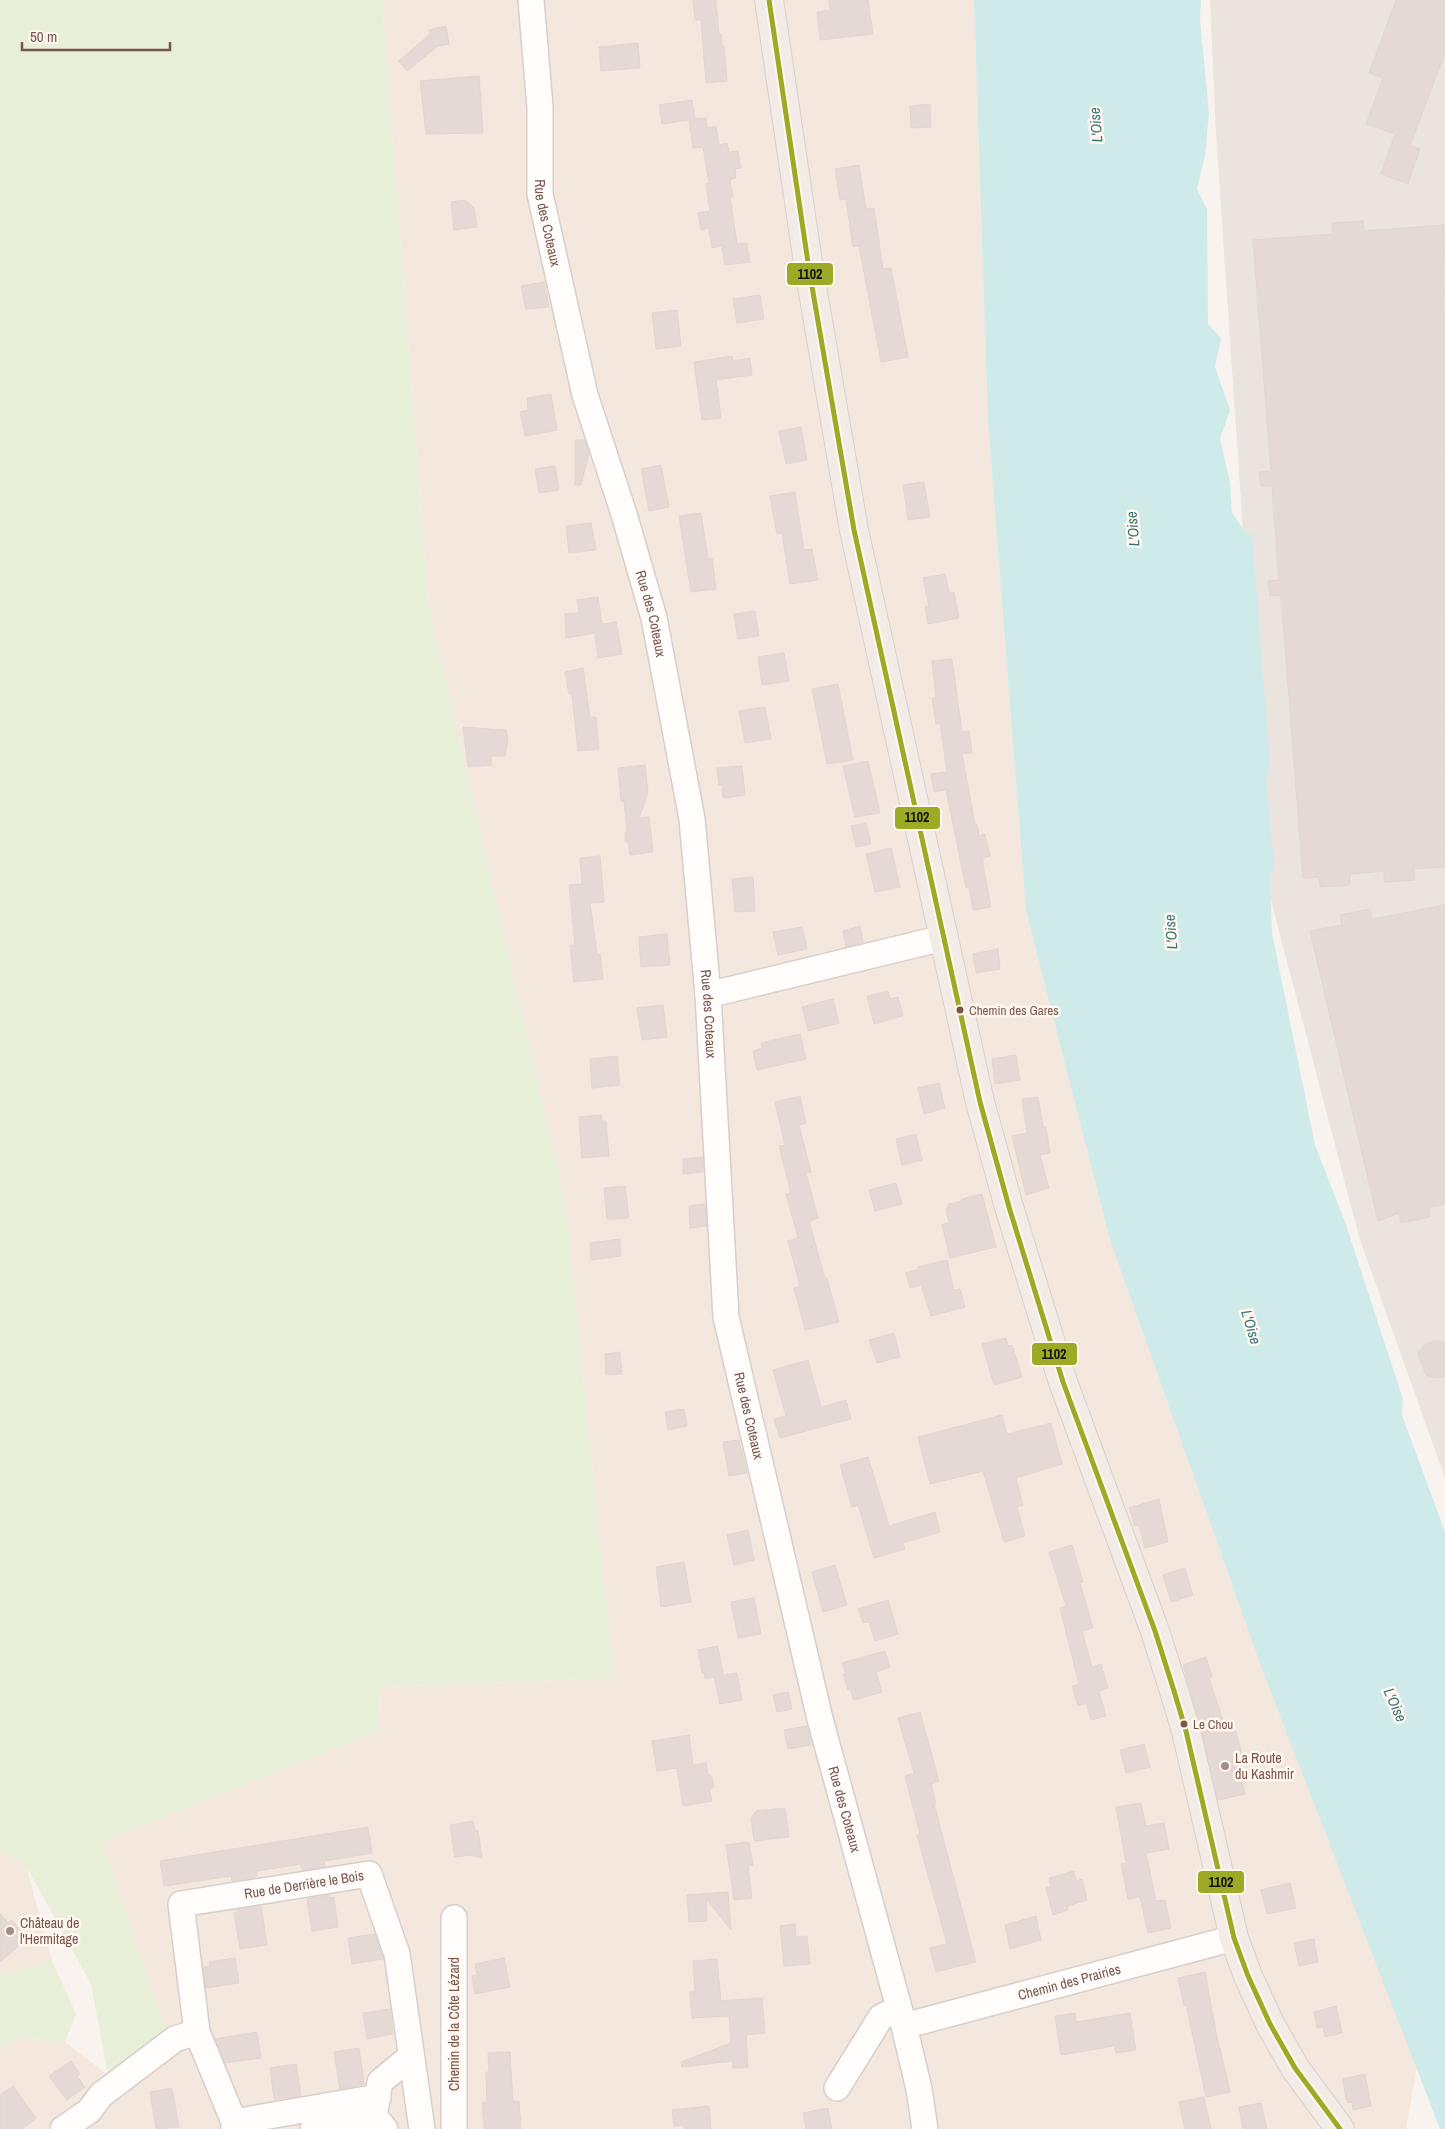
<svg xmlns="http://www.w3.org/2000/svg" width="1445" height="2129" viewBox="0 0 1445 2129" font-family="'Archivo Narrow',sans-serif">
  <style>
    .residential { fill: #f4e7de }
    .industrial { fill: #ebe3de }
    .green { fill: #e8efd8 }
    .water { fill: #ceebea }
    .building { fill: #e5d9d5; stroke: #e2d5cf }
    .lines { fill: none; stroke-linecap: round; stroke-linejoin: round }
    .minor-casing { stroke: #d8ceca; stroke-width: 28 }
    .major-casing { stroke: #dacfca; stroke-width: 30 }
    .minor { stroke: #fefdfc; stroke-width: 25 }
    .major { stroke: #f3ece6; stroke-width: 28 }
    .bus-1-casing { stroke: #fff7f0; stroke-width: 9 }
    .bus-1 { stroke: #9caa26; stroke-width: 5 }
    .bus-dot { fill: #79544b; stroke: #fff7f0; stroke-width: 2 }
    .poi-dot { fill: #a58c84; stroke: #fff7f0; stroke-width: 2 }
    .labels { text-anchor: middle; stroke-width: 5; stroke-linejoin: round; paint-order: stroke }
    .bus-label { font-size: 13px; fill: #79544b; stroke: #fff7f0; text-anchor: start }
    .street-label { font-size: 14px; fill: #79544b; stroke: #fff7f0 }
    .poi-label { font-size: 14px; fill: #79544b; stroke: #fff7f0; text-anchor: start }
    .water-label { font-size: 15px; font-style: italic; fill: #3a7676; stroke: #fff7f0 }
    .line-badge { stroke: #fff7f0; stroke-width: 2 }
    .pale-badge-label { font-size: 14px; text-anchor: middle; font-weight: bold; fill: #111 }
  </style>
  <rect width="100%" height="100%" fill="#f8f3ee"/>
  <!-- residential -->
  <path class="residential" d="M382,0H974L988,421L1026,911L1110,1240L1263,1672L1417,2066L1406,2129H0V2049L19,2038L65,2042L108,2075L168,2036L102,1842L379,1731L380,1687L614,1678L565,1199L428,604Z
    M0,1850L26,1866L52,1961L9,1974L0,1975Z"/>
  <!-- industrial -->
  <path class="industrial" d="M1210,0H1445V1478L1359,1237L1267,885L1216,133Z"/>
  <!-- green -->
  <path class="green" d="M0,0H382L428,604L565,1199L614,1678L380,1687L379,1731L102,1842L168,2036L108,2075L91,1984L26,1866L0,1850Z
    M52,1961L76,2014L65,2042L19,2038L0,2049V1975L9,1974Z"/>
  <!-- water -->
  <path class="water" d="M974,0H1201L1200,20L1209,113L1205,155L1197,189L1207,209L1208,324L1221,338L1215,367L1230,410L1220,439L1230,483L1232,513L1247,534L1252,535L1270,765L1266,778L1274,866L1270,877L1272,933L1315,1145L1345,1222L1403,1399L1402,1415L1445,1532V2129H1440L1263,1672L1110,1240L1026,911L988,421Z"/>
  <!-- building -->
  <path class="building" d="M693,0H716L719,35L721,34L722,46H724L727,81L706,83L701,20H695Z
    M829,0H868L873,34L820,40L817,12L830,10Z
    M1396,0H1445V53L1410,146L1420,149L1408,184L1381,174L1395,134L1366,124L1383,78L1369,73Z
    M446,26L449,44L438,46L407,71L399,61L430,34L429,30Z
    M638,43L640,68L601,71L599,47Z
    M479,76L483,133L426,134L420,81Z
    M692,100L695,119L706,118L707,128L716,126L719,145L727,143L729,152L738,151L741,168L735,169L736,178L730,180L733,197H730L737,244L747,243L750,262L725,265L722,246L712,248L709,228L701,230L698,213L710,211L706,184L709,183L703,147L693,148L689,120L662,124L659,105Z
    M930,104L931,127L911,128L910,106Z
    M859,165L866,209L874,208L883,269L891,268L908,357L881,362L859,246L853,247L846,199L840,200L835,169Z
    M465,200L474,208L477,227L454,230L451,202Z
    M1363,221L1364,231L1444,225L1445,867L1414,869L1415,880L1384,882V871L1350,874V885L1320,887L1319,877L1303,878L1281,595L1270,596L1268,581L1279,580L1272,486H1261L1259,472L1271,471L1253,240L1333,234L1332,223Z
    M544,282L549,307L526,309L521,286Z
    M760,295L764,319L737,323L733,299Z
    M677,310L681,346L656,349L652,313Z
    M732,356L733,361L750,358L752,375L716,380L721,418L702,420L694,362Z
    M551,394L557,430L525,436L520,412L528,410L527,398Z
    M801,427L807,460L786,464L779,431Z
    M575,440H585L589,453L581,485H575Z
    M661,465L669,507L649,511L641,469Z
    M555,466L559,490L539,493L535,469Z
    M924,482L930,517L908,520L903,485Z
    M795,492L804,550L812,549L818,580L790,584L782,533L777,534L770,496Z
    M701,513L708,559L712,558L716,589L691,592L679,516Z
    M591,523L596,550L569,553L566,526Z
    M945,574L949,593L954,592L959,618L928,624L925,607L929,606L923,578Z
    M598,597L602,624L616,622L622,654L598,658L595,633L566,638L565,614L579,613L577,600Z
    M755,611L759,636L738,639L734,614Z
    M784,653L789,681L762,685L758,657Z
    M952,659L962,732L969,731L972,753L962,754L975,824H977L979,836L985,834L990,856L983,858V865L991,907L973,910L969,887L966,888L946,790L934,792L931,774L947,772L940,723L936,724L932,698L936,697L932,661Z
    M583,668L590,717H596L599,749L578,751L572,694H569L565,672Z
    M838,684L853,760L827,764L812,689Z
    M765,707L771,739L745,743L739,711Z
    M463,727L506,730L508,739L505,756H491L492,765L468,767Z
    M868,761L880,813L855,817L843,766Z
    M645,765L648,793L639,818L649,817L653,852L630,855L628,843L625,841V833L627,831L624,801H621L618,768Z
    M742,766L745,795L723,798L722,784L719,785L717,768Z
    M866,823L871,844L856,847L851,826Z
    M891,848L900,887L875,892L866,854Z
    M600,856L604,902L590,903L597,954H600L603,979L574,982L570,945H575L569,885L582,884L580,858Z
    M753,877L755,911L735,912L732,879Z
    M1445,905V1204L1429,1207L1430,1217L1401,1223L1399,1213L1378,1221L1310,931L1342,925L1340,915L1370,909L1372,919Z
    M860,926L863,942L846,947L843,931Z
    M802,927L807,949L778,955L773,932Z
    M667,934L670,965L641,967L639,937Z
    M998,949L1000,969L976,973L973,954Z
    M888,991L890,999L898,997L903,1016L874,1024L867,996Z
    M833,999L839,1023L808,1031L802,1007Z
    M663,1005L667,1037L642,1040L637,1008Z
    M800,1034L806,1059L757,1070L753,1051L762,1048L761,1043Z
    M1016,1055L1020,1080L995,1084L992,1059Z
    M617,1056L620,1085L592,1088L590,1059Z
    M939,1083L945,1108L924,1114L918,1088Z
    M800,1096L806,1123L799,1125L811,1172L806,1173L818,1218L809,1221L825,1279L827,1278L839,1322L805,1330L794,1288L800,1286L788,1241L798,1238L786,1194L791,1193L779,1146L785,1145L775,1102Z
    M1038,1097L1043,1127H1046L1050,1153L1040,1155L1049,1188L1026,1195L1012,1136L1027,1133L1022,1099Z
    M601,1115L602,1121H606L609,1156L582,1158L579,1117Z
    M916,1134L922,1160L902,1165L896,1139Z
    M703,1157V1172L683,1174V1159Z
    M896,1183L902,1204L875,1211L869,1190Z
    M625,1186L629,1218L607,1219L604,1188Z
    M982,1194L996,1247L950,1258L942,1225L949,1223L946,1210L949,1204L962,1201V1199Z
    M705,1204L707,1226L690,1228L689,1206Z
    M620,1239L621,1256L591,1260L590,1243Z
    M947,1260L954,1290L960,1289L965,1307L931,1316L921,1285L910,1288L906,1273L919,1269L918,1267Z
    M894,1333L900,1357L877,1363L869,1340Z
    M1006,1338L1008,1346L1012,1345L1022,1377L994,1385L982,1344Z
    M1436,1341L1445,1342V1376L1437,1378L1426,1375L1418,1353L1425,1344Z
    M620,1352L622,1374L606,1375L605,1354Z
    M808,1360L821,1407L846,1400L851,1419L780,1438L774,1419L786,1416L773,1370Z
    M684,1409L687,1426L668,1430L665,1412Z
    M1002,1415L1007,1434L1051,1423L1062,1464L1016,1478L1023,1505L1017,1507L1025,1536L1004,1542L983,1471L930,1484L918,1437Z
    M739,1440L747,1473L729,1476L723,1442Z
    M868,1457L889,1526L935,1512L940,1532L903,1543L905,1549L874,1558L858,1505L852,1507L840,1465Z
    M1159,1499L1168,1542L1145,1548L1139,1525L1135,1526L1129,1508Z
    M748,1530L754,1560L734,1565L727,1535Z
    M1072,1545L1083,1582L1080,1583L1093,1628L1082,1631L1092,1667L1101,1664L1108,1688L1099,1691L1106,1716L1091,1720L1086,1703L1078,1706L1072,1686L1079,1684L1060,1608L1066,1606L1049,1552Z
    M684,1562L691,1602L661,1607L656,1567Z
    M835,1565L847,1605L823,1612L812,1572Z
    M1185,1568L1193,1595L1171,1602L1163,1575Z
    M754,1598L761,1634L738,1638L731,1602Z
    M888,1600L898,1634L875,1641L869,1622L863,1623L858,1609Z
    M718,1646L723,1675L737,1673L742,1700L720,1704L714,1677L705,1679L704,1673H702L698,1650Z
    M885,1651L890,1667L876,1672L882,1692L854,1700L850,1689L848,1690L843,1674H846L842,1663Z
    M1206,1657L1212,1677L1209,1678L1227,1733L1236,1731L1242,1755L1240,1756L1242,1765L1238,1766L1245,1794L1218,1800L1201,1727L1183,1665Z
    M788,1692L792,1709L777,1712L773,1695Z
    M920,1712L939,1781L931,1784L936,1804H934L976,1962L936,1972L930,1948L947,1944L917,1835L920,1834L905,1776L914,1773L898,1718Z
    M807,1726L811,1745L788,1749L784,1730Z
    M689,1735L693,1765L706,1763L708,1774L712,1777L714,1786L710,1791L712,1801L683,1806L677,1768L657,1771L652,1741Z
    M1144,1744L1150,1767L1126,1773L1120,1750Z
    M1141,1803L1146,1826L1164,1823L1169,1849L1146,1853L1156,1901L1165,1900L1171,1928L1148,1933L1140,1897L1128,1899L1121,1864L1126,1863L1116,1807Z
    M785,1808L789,1837L754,1841L751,1818L756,1811Z
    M473,1821L475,1831L478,1830L482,1858L470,1855L455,1857L450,1825Z
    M368,1827L372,1853L324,1861L325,1867L302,1870L301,1864L257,1871L256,1877L232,1881L231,1876L164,1886L160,1861Z
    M749,1842L753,1865L748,1866L752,1898L734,1900L726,1845Z
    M1074,1871L1076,1881L1082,1879L1087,1900L1067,1906L1068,1910L1053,1915L1046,1888L1051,1887L1049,1878Z
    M1290,1883L1296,1908L1267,1914L1261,1890Z
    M728,1892L731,1930L706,1899L707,1921L689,1922L687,1895Z
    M330,1895V1898L334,1897L338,1927L312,1931L307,1899Z
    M261,1906L267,1945L240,1949L234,1913L237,1912V1910Z
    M0,1913L8,1923L12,1920L27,1939L0,1962Z
    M1036,1916L1041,1940L1010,1949L1005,1925Z
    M795,1924L796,1937L807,1936L810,1964L784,1966L780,1926Z
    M375,1934L383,1959L352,1964L348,1938Z
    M1314,1939L1318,1962L1299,1966L1294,1943Z
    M235,1958L239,1983L206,1988L203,1967L210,1966L209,1962Z
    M504,1958L510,1987L475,1994L472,1976L477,1975L475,1964Z
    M717,1959L721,2001L762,1998L765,2033L746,2035L748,2067L733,2068V2061L682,2067L681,2062L731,2043L729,2016L692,2018L690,1992H695L693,1961Z
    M1205,1972L1219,2048H1220L1230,2092L1206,2097L1186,2005L1184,2006L1178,1978Z
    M1336,2006L1342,2033L1325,2037L1323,2027L1317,2028L1314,2012Z
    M390,2009L393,2034L367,2039L363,2013Z
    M1075,2013L1076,2022L1130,2013L1136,2050L1116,2053L1114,2046L1061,2055L1055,2016Z
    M257,2032L261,2058L225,2063L215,2039Z
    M359,2048L364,2084L340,2089L334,2052Z
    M510,2052L513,2101H519L521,2129H484L482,2103L487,2102L486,2072H489L488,2053Z
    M71,2061L80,2074L77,2076L85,2087L67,2100L49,2076Z
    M296,2064L301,2096L274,2099L270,2068Z
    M1365,2074L1371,2106L1353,2110L1352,2102L1348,2103L1346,2099L1343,2079Z
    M13,2086L36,2118L22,2129H0V2095Z
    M172,2088L179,2127L156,2129L150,2092Z
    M1204,2097L1211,2129H1185L1179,2102Z
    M1261,2103L1267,2129H1243L1239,2107Z
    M709,2106L711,2129H684V2125L674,2126L672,2110Z
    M828,2108L832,2129H806L803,2113Z"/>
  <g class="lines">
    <!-- minor casing -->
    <g class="minor-casing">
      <g id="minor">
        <path id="s1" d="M531,0L540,107V194L585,395L624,514L654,618L692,819L708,995L726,1317L820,1719L904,2026L919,2089L925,2129"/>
        <path d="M708,995L943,938"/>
        <path d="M454,1918V2129"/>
        <path id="s2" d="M904,2026L1234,1938"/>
        <path d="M197,2032L234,2122V2129"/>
        <path d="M837,2088L881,2017L898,2009"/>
        <path d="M234,2122L378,2097"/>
        <path id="s3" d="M63,2129L89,2111L101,2095L175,2039L197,2032L181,1904L369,1874L397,1954L422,2129"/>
        <path d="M313,2129L374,2116"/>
        <path d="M385,2129L374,2116L380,2082L411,2056"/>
      </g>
    </g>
    <!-- major casing -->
    <g class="major-casing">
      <path id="major" d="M769,0L809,269L854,530L980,1102L1009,1207L1063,1382L1155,1631L1174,1691L1186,1731L1234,1938L1248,1976L1270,2024L1295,2068L1340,2129"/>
    </g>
    <!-- minor -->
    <use href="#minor" class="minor"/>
    <!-- major -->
    <use href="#major" class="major"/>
    <!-- bus-1 casing -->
    <g class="bus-1-casing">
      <path id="bus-1" d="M769,0L809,269L854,530L980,1102L1009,1207L1063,1382L1155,1631L1174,1691L1186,1731L1234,1938L1248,1976L1270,2024L1295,2068L1340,2129"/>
    </g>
    <!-- bus-1 -->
    <use href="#bus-1" class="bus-1"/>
  </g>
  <!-- markers -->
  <g class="bus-dot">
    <circle cx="960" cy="1010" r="4.5"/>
    <circle cx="1184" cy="1724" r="4.5"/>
  </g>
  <g class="poi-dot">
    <circle cx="1225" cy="1766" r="5"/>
    <circle cx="10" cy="1931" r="5"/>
  </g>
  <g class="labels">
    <!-- bus labels -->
    <g class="bus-label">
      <text x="969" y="1015">Chemin des Gares</text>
      <text x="1193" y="1729">Le Chou</text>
    </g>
    <!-- street labels -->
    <g class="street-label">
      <text dy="5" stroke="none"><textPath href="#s1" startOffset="224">Rue des Coteaux</textPath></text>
      <text dy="5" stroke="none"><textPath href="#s1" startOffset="629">Rue des Coteaux</textPath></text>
      <text dy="5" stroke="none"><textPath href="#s1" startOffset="1034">Rue des Coteaux</textPath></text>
      <text dy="5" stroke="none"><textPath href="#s1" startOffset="1439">Rue des Coteaux</textPath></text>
      <text dy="5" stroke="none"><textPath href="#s1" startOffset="1844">Rue des Coteaux</textPath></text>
      <text dy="5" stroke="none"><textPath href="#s3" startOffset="421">Rue de Derrière le Bois</textPath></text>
      <text dy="5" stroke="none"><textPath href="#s2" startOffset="171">Chemin des Prairies</textPath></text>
      <text transform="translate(454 2024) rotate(-90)" y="5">Chemin de la Côte Lézard</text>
    </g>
    <!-- poi labels -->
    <g class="poi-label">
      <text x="1235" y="1763">La Route<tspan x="1235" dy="16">du Kashmir</tspan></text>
      <text x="20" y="1928">Château de<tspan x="20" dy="16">l'Hermitage</tspan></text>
    </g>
    <!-- water labels -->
    <g class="water-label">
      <text transform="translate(1096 125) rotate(-95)" y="5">L'Oise</text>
      <text transform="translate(1133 529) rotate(-95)" y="5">L'Oise</text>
      <text transform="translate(1171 932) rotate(-95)" y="5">L'Oise</text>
      <text transform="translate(1251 1327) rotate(73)" y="5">L'Oise</text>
      <text transform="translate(1395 1705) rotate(66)" y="5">L'Oise</text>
    </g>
  </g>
  <g class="line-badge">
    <rect x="786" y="262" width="48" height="24" rx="5" fill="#9caa26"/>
    <rect x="894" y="806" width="47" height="24" rx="5" fill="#9caa26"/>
    <rect x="1031" y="1342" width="47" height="24" rx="5" fill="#9caa26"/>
    <rect x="1197" y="1870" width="48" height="24" rx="5" fill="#9caa26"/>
  </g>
  <g class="pale-badge-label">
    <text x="810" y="279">1102</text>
    <text x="917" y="822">1102</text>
    <text x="1054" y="1359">1102</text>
    <text x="1221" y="1887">1102</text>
  </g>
  <!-- scale -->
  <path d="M22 42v8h148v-8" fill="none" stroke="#79544b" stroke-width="2.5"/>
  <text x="30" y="42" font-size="15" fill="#79544b" stroke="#fff7f0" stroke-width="4" paint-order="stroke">50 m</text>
</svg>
